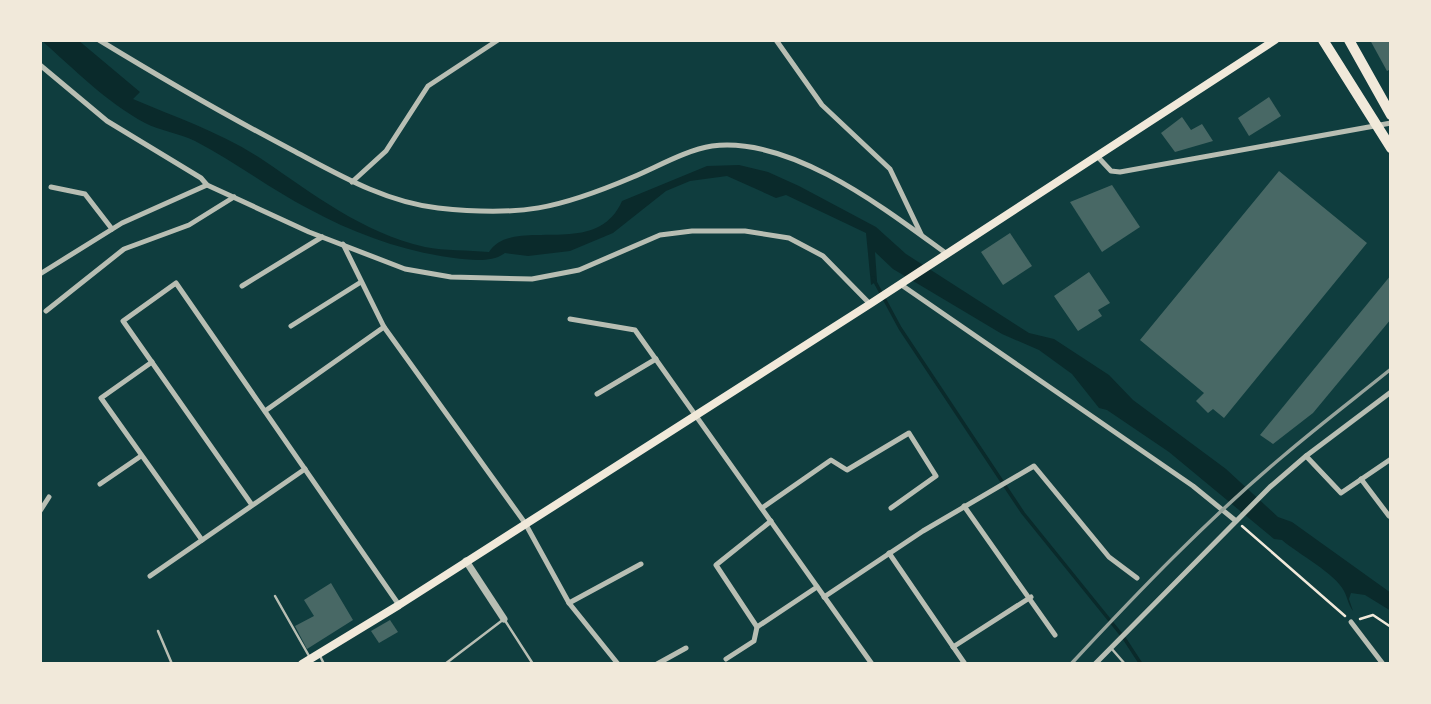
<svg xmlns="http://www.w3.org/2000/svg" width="1431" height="704" font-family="'Fira Sans',sans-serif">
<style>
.water{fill:#0a2a2b}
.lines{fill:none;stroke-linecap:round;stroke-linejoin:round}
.stream{stroke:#0a2a2b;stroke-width:3.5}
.building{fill:#486865}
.path{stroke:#f1e9da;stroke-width:2.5}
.service{stroke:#b8beb3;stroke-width:2.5}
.minor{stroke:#b8beb3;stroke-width:5}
.tertiary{stroke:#b8beb3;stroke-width:7}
.secondary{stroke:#f1e9da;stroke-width:8}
.trunk{stroke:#f1e9da;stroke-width:10}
.rail{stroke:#97a49c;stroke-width:3.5}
</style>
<rect width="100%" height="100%" fill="#0f3d3e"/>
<!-- water -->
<path class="water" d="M 41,40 L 78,40 L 140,92 L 133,99 C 177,118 223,133 263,160 C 315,195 361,232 425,247 C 445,251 468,250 489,252 C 514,214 596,261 622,201 L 707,166 L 739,165 L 768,172 L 799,186 L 876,227 L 906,254 L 1029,333 L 1054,339 L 1109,375 L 1133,400 L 1226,469 L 1278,517 L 1292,522 L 1391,593 L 1391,611 L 1365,595 L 1351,593 L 1349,599 L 1353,611 C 1348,604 1348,599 1344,591 C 1335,573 1298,554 1282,540 L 1274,539 L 1169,452 L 1107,410 L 1099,408 L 1072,374 L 1039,350 L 1002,334 L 893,269 L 875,252 L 877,281 L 871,285 L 866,233 L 786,195 L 776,198 L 727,176 L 690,181 L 666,191 L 613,233 L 570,251 L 528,256 L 505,253 C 492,263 470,260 454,258 C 402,251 355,234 309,209 C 270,189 234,161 195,141 C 179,133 160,131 145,123 C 106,102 74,69 41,40 Z"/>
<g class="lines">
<!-- stream -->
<path class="stream" d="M 873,278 L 900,328 L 1023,513 L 1124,638 L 1141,664"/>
</g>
<!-- building -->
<g class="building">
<path d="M 1370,40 L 1391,40 L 1391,69 L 1387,71 Z"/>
<path d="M 1269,97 L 1281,116 L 1249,136 L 1238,118 Z"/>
<path d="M 1182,117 L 1191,130 L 1202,124 L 1213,141 L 1175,152 L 1161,133 Z"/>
<path d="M 1279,171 L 1367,243 L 1224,418 L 1213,409 L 1208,413 L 1196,401 L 1204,393 L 1140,340 Z"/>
<path d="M 1112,185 L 1140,227 L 1102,252 L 1070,202 Z"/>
<path d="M 1010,233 L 1032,266 L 1003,285 L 981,252 Z"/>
<path d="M 1089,272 L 1110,303 L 1098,310 L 1102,316 L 1078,331 L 1054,296 Z"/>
<path d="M 1391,275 L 1391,319 L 1313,413 L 1273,444 L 1260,435 Z"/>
<path d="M 331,583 L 353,620 L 307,649 L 295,626 L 314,616 L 304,600 Z"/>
<path d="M 390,620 L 398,632 L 379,643 L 371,631 Z"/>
</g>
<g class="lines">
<!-- path -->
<g class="path">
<path d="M 1242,526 L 1345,616"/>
<path d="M 1360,619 L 1373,615 L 1391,627"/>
</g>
<!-- service -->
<g class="service">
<path d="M 275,596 L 309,656"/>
<path d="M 158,631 L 172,664"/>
<path d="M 1111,648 L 1125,664"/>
<path d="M 319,654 L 324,664"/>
<path d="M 445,664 L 504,619 L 533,664"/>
</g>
<!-- minor -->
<g class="minor">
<path d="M 99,40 C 163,79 227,116 292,150 C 339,175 385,202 438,208 C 521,217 558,209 633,177 C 657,167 686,150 712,146 C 792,136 885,209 947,254"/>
<path d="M 776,40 L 822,105 L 890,169 L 921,234"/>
<path d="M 40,65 L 107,121 L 201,178 L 207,185 L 309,232 L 405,269 L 451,277 L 532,279 L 579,270 L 660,235 L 692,231 L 745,231 L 789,238 L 823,256 L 870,304"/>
<path d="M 1097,156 L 1111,171 L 1120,172 L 1391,123"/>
<path d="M 352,182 L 386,151 L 428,86 L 498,40"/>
<path d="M 51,187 L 85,194 L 112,229"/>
<path d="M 343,244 L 384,327 L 525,523 L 569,603 L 618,664"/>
<path d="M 40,274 L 122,223 L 207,185"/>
<path d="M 900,284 L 1193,486 L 1236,521"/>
<path d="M 242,286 L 322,237"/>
<path d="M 46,311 L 124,249 L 189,225 L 234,197"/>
<path d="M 570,319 L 635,330 L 872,664"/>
<path d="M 291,326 L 361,282"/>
<path d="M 152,362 L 101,398 L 202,540"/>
<path d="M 597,394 L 656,359"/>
<path d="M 265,411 L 384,327"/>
<path d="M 1306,456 L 1341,493 L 1391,459"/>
<path d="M 1361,479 L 1389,516"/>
<path d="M 100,484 L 141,456"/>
<path d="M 252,505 L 123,321 L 176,283 L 399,605"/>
<path d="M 964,506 L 1055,635"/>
<path d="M 762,508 L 831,460 L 847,470 L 909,433 L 936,476 L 891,508"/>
<path d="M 40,511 L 49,497"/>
<path d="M 771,521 L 716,565 L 757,627 L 817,587"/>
<path d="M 889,553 L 965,664"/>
<path d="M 150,576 L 305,469"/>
<path d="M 824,597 L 923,531 L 1034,466 L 1109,557 L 1137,578"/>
<path d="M 569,603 L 641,564"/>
<path d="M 1351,622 L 1383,664"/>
<path d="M 953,647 L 1031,597"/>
<path d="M 726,659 L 754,641 L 757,627"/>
<path d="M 657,664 L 686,648"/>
<path d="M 1095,664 L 1270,487 L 1306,456 L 1391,392"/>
</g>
<!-- tertiary -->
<path class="tertiary" d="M 466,561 L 504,619"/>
<!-- secondary -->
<path class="secondary" d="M 302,664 L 399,605 L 870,304 L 1275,40"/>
<!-- trunk -->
<g class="trunk">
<path d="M 1323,40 L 1391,148"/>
<path d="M 1349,40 L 1391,115"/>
</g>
<!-- rail -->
<path class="rail" d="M 1071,664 C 1138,592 1207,520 1282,457 C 1317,427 1355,398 1391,369"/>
</g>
<!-- border -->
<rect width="1431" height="704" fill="none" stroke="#f1e9da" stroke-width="84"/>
</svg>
